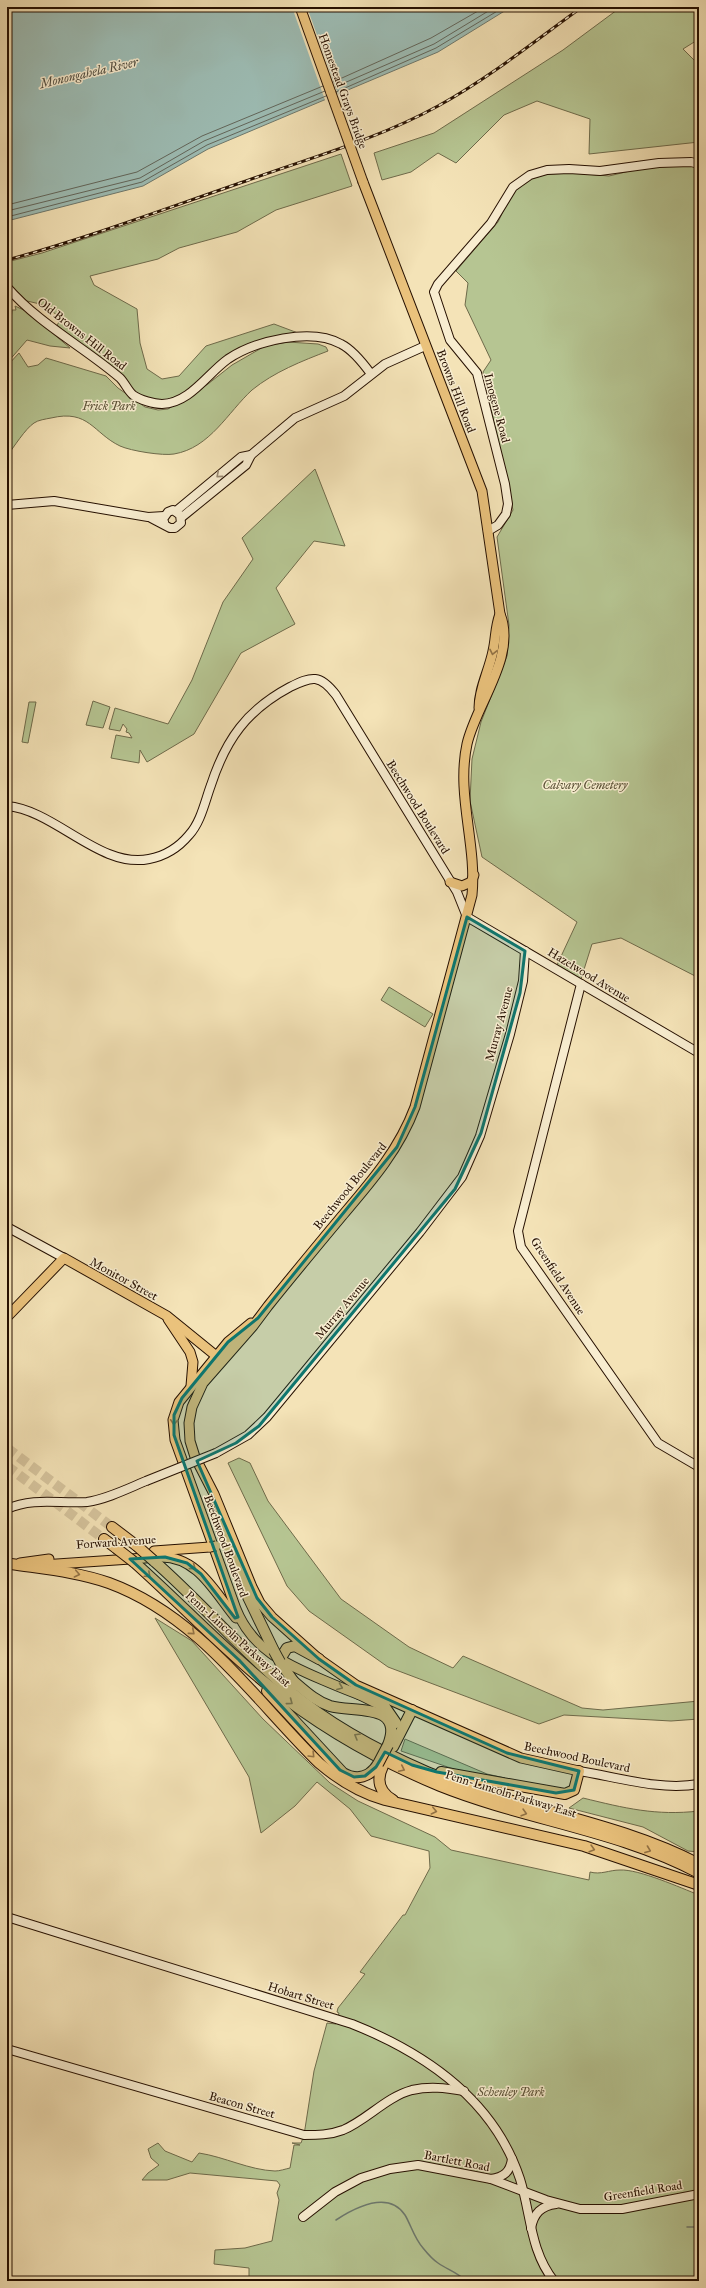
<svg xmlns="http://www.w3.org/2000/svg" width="706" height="2288" font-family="'IM FELL Great Primer',serif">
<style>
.green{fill:#b6c592;stroke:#6e6a4a}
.water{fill:#9dbdb5;stroke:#6d786d}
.pier{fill:#f4e3b7}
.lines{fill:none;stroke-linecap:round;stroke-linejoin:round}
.shore{stroke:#62665b;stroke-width:1}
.stream{stroke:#6d786d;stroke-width:1.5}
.highway-tunnel{stroke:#d5c39c;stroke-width:10;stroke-dasharray:10 5;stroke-linecap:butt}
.secondary-casing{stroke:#261001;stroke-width:10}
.primary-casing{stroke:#261001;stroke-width:11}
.highway-casing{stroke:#261001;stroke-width:12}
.secondary{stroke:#f8edd0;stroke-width:8}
.primary{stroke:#eac27c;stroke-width:9}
.highway{stroke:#eac27c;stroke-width:10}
.rail-casing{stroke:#261001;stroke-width:3}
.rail{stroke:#f8edd0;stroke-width:1.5;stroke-dasharray:4.5;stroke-linecap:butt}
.secondary-bridge-casing{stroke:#261001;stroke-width:10;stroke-linecap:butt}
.primary-bridge-casing{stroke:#261001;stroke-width:11;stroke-linecap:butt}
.highway-bridge-casing{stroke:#261001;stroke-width:12;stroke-linecap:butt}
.secondary-bridge{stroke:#f8edd0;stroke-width:8}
.primary-bridge{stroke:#eac27c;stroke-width:9}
.highway-bridge{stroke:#eac27c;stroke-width:10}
.oneway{stroke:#9a8a73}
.oneway2{stroke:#927245}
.marked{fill:#0f766e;fill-opacity:0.2;stroke:#0f766e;stroke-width:3;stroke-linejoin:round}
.labels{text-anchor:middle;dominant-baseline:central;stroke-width:3;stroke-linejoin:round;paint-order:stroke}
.street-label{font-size:12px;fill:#261001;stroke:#f8edd0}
.park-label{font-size:12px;font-style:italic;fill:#584f34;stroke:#f8edd0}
.water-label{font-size:13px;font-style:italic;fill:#504d40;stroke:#f8edd0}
</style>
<rect width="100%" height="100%" fill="#f4e3b7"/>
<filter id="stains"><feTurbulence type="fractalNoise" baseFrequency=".005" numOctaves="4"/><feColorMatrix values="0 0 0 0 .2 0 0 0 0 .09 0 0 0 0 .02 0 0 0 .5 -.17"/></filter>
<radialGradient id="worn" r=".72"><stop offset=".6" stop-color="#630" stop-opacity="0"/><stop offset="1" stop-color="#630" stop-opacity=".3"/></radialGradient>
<!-- green -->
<g class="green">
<path d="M 621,7 L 699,7 L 699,39 L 683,49 L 699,65 L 699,142 L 589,154 L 590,119 L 537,101 L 504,115 L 456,163 L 438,153 L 411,172 L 382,180 L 374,153 L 434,133 L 563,50 Z"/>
<path d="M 341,154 L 352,186 L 276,210 L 237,232 L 179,248 L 158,259 L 90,276 L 94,285 L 137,309 L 140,343 L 147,369 L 162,379 L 179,376 L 206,346 L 274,324 L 298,333 C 276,336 256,339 236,351 C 204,371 178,419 135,392 L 57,325 L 62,318 L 40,304 L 27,301 L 7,282 L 7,262 L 42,253 Z"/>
<path d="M 686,165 L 699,167 L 699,978 L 621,938 L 592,944 L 581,979 L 557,965 L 577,922 L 482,857 L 470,801 L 472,759 L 481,722 L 507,656 L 509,625 L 497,537 L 513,510 L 483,372 L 491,360 L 465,305 L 468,283 L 456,271 L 498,222 L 509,199 L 518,187 L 531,179 L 547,174 L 575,173 L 609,176 L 638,169 Z"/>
<path d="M 15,306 L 28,312 L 70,348 L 50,346 L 27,340 L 7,363 L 7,328 L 11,321 L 12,310 L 16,310 Z"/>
<path d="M 288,342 L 318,344 L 326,347 L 328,351 C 302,361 274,372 252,390 C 228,412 210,448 174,454 C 163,456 131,451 120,446 C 93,433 89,409 51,418 C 46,419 38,420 34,423 C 25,429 14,447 7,456 L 7,366 L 19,353 L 28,367 L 38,365 L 46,358 L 106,376 L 118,388 L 145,407 L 158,410 L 168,409 L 208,384 L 232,365 L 265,346 Z"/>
<path d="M 315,469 L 345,546 L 314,541 L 276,588 L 295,624 L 241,653 L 194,734 L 147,762 L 140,750 L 139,763 L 111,758 L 116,735 L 132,738 L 129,733 L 126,732 L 127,729 L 123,724 L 120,731 L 109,729 L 115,708 L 168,724 L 192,680 L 223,602 L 253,559 L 242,538 Z"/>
<path d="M 93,701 L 110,707 L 103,728 L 86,725 Z"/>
<path d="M 29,702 L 36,702 L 28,743 L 22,742 Z"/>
<path d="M 389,987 L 433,1014 L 425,1027 L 381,1000 Z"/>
<path d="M 239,1458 L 250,1463 L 268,1501 L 341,1599 L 409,1647 L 453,1668 L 463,1656 L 582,1708 L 603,1710 L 699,1701 L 699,1719 L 671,1721 L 564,1715 L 539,1724 L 388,1667 L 309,1611 L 287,1586 L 228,1463 Z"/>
<path d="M 155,1618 L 192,1641 L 263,1719 L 330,1783 L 358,1801 L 435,1837 L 451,1850 L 589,1880 L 590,1872 C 601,1875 609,1870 620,1870 C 639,1869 681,1888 699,1895 L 699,2281 L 249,2281 L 249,2268 L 214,2264 L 215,2250 L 245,2248 L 272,2241 L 279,2200 L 277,2193 L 280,2185 L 277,2181 L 190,2173 L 167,2180 L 142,2180 L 148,2173 L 159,2165 L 151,2158 L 148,2149 L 158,2143 L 165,2151 L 192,2162 L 199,2153 C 225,2157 249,2170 275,2171 C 280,2171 285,2169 290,2168 L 294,2145 L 300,2145 L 292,2143 L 301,2143 L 304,2135 L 314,2071 L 327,2023 L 336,2024 L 339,2013 L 337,2012 L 338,2008 L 365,1974 L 360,1972 L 403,1915 L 405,1915 L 430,1868 L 429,1851 L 371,1836 L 350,1809 L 317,1782 L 295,1806 L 261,1833 L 249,1777 Z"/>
<path d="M 405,1739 L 487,1774 L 505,1778 L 474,1776 L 401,1751 Z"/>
<path d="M 583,1798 C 624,1808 656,1816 699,1811 L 699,1852 L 688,1851 L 643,1827 L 569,1808 Z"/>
</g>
<!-- water -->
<path class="water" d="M 7,7 L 511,7 L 438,52 L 208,149 L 143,186 L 7,221 Z"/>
<!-- pier -->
<path class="pier" d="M 292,7 L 307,7 L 339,97 L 326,103 Z"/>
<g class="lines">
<!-- shore -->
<g class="shore">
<path d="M 333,82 L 431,38 L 485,7"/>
<path d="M 335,87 L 434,44 L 495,7"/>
<path d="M 336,92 L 436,48 L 504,7"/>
<path d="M 7,205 L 137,172 L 202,136 L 323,86"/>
<path d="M 7,211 L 140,178 L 204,141 L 325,91"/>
<path d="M 7,217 L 142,182 L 207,145 L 326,96"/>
</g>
<!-- stream -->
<g class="stream">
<path d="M 336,2220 C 356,2207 388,2190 405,2215 C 411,2225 414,2238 423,2248 C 427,2253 432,2259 438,2263 C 448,2270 457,2272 466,2281"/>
<path d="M 687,2227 L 699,2227"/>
</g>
<!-- highway-tunnel -->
<g class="highway-tunnel">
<path d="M 7,1448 L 112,1527"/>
<path d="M 7,1466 L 104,1539"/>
</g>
<!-- secondary casing -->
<g class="secondary-casing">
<g id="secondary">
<path d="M 7,287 C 39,324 84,347 120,378 C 125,383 128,391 133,395 C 140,400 154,404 162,404 C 190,403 207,374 228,359 C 255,341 311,327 341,344 C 353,350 363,363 371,374"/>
<path d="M 7,505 L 54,501 L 148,517 L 164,516"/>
<path d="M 176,511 L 241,457 L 251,455"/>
<path d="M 182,517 L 246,465 L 251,455 L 295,418 L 344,396 L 385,364 L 425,346"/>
<path d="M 151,518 L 170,528 L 175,528 L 181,523 L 180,515 L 173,510 L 168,512 L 163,519 L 165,525"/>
<path d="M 488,531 L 498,525 L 506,514 L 508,504 L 505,484 L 477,373 L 450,340 L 434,292 L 438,284 L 491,223 L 513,187 L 530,175 L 547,170 L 569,169 L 600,171 L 659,163 L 691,162 L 699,164"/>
<path d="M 7,806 C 55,810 100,869 149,859 C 165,856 179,847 189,835 C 201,822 205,801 211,785 C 226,739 247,710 290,687 C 312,676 320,674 336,695 L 457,892 L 467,917 L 699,1053"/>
<path d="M 581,984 L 518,1231 L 521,1247 L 658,1443 L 699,1467"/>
<path d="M 7,1227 L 64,1258"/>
<path d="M 216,1453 L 248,1435 L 267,1417 L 420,1232 L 462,1177 L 480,1136 L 510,1034 L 523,981 L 525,951"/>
<path d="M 7,1509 C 34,1497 59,1504 87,1502 C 107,1499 127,1489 146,1481"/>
<path d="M 579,1771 C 617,1777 660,1791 699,1784"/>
<path d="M 7,1917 L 352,2024 C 425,2053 494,2100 520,2179 C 531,2214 530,2251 554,2281"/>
<path d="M 7,2049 L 304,2135 C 317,2135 330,2135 343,2130 C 367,2120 386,2097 412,2090 C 430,2086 445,2088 464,2091"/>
<path d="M 491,2179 C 504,2177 510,2172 512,2159"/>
<path d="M 303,2217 L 335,2192 L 361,2178 L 390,2169 L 418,2165 L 491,2179 L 546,2200 L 580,2209 L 622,2209 L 699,2194"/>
<path d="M 531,2228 C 534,2213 541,2206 556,2204"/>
</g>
</g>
<!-- primary casing -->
<g class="primary-casing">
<g id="primary">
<path d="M 300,7 L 331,93"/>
<path d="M 363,182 L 482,491 L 500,614 C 517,656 476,704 467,744 C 456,795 477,844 472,895 L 415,1107 C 399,1150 371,1182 342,1216 C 317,1246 292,1276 268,1306 L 253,1326 L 203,1383 L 192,1407 L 189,1423 L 190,1441 L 195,1457 L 214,1494 L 252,1587 L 260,1603 L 272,1617 L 319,1659 L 356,1685 L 521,1758 L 579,1771"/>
<path d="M 479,708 C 479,688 489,671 493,651 C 496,638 495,627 500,614"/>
<path d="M 450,882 L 462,886 L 471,882 L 474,875"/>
<path d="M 7,1317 L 64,1258 L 167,1316 L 220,1359"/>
<path d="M 168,1319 L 190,1352 L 193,1362 L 191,1386"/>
<path d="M 251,1323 L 228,1342 L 179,1402 L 173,1420 L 175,1440 L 236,1609 C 252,1649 285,1664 323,1680 C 337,1686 351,1692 366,1697"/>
<path d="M 216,1516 L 239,1576 L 252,1602"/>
<path d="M 154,1551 L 210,1547"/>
<path d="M 20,1563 L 49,1559"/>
<path d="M 42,1565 L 160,1557 C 198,1556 215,1593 236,1618"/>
</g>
</g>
<!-- highway casing -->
<g class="highway-casing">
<g id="highway">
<path d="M 112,1527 L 137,1546"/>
<path d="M 104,1539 L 116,1548"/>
<path d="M 154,1561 C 201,1602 242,1651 290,1691 C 330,1725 379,1751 427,1772 C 515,1809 614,1820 699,1864"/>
<path d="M 134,1562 C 179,1602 221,1647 268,1685 C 320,1727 378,1760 440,1786 C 525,1820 618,1830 699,1873"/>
<path d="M 11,1564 C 44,1569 78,1572 109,1583 C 199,1616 254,1699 319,1763 C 339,1780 360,1793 385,1800 L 584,1846 L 699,1885"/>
<path d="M 248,1597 L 274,1651"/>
<path d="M 282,1656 L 287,1648 L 295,1646 L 319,1659"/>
<path d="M 280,1662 L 296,1685"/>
<path d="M 292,1680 C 304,1690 315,1701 330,1706 C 353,1713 405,1702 388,1745"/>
<path d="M 267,1691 L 343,1773 C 357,1781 370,1777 378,1764"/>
<path d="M 359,1694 L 385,1707 L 396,1723"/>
<path d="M 393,1747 L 412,1710"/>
<path d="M 383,1766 C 376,1780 379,1792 393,1800"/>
<path d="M 441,1772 L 565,1794 L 574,1790 L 579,1771"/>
</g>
</g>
<!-- secondary -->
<use href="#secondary" class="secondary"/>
<!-- primary -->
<use href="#primary" class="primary"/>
<!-- highway -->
<use href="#highway" class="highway"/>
<!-- rail casing -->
<g class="rail-casing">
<path id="rail" d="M 7,260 C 88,238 167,208 246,181 C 310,158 378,139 438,106 C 489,78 535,41 582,7"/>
</g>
<!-- rail -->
<use href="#rail" class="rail"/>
<!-- secondary-bridge casing -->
<g class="secondary-bridge-casing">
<path id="secondary-bridge" d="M 146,1481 L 216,1453"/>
</g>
<!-- primary-bridge casing -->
<g class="primary-bridge-casing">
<g id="primary-bridge">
<path d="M 331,93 L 363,182"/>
<path d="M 210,1547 L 216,1546"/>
</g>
</g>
<!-- highway-bridge casing -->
<g class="highway-bridge-casing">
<g id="highway-bridge">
<path d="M 137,1546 L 154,1561"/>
<path d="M 116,1548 L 134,1562"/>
<path d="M 274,1651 L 280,1662"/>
<path d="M 378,1764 L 388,1745"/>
</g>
</g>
<!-- secondary-bridge -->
<use href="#secondary-bridge" class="secondary-bridge"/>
<!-- primary-bridge -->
<use href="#primary-bridge" class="primary-bridge"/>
<!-- highway-bridge -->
<use href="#highway-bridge" class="highway-bridge"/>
</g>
<!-- one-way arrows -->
<defs><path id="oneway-chevron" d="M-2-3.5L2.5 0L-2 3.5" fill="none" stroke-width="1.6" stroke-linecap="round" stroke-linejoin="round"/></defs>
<use class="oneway" href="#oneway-chevron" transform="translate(219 475) rotate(140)"/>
<g class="oneway2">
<use href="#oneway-chevron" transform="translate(493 652) rotate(102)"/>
<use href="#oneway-chevron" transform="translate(174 1422) rotate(94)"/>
<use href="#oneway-chevron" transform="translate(193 1567) rotate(37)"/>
<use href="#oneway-chevron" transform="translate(77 1574) rotate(12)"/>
<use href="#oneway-chevron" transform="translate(148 1575) rotate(42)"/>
<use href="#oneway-chevron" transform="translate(192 1632) rotate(40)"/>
<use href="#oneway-chevron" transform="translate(340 1687) rotate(22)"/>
<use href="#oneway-chevron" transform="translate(290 1702) rotate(37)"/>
<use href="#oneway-chevron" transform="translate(357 1736) rotate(-150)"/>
<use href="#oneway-chevron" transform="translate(312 1755) rotate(46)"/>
<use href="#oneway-chevron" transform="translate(402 1769) rotate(25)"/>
<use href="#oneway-chevron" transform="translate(434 1811) rotate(13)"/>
<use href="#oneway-chevron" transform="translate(524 1813) rotate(16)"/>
<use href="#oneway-chevron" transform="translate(592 1849) rotate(16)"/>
<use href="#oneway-chevron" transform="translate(648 1850) rotate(21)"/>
</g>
<!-- marked area -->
<path class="marked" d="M 467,917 L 525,951 L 520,993 L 481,1133 L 455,1189 L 259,1426 L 236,1443 L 197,1461 L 257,1598 L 272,1617 L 319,1659 L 356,1685 L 507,1753 L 579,1771 L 574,1790 L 556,1793 L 437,1772 L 412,1765 L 385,1752 L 376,1767 L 365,1776 L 354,1777 L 340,1770 L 239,1660 L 130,1559 L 165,1557 L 187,1563 L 201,1574 L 235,1618 L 238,1617 L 174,1435 L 174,1415 L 182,1398 L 228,1342 L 258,1318 L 397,1147 L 415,1107 Z"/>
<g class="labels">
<!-- street labels -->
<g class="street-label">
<text transform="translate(343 91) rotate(70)">Homestead Grays Bridge</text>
<text transform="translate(82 334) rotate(38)">Old Browns Hill Road</text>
<text transform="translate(456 391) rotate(69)">Browns Hill Road</text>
<text transform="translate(497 408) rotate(75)">Imogene Road</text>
<text transform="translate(418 807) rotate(58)">Beechwood Boulevard</text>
<text transform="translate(589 975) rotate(31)">Hazelwood Avenue</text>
<text transform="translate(499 1024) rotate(-75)">Murray Avenue</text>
<text transform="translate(350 1186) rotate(-51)">Beechwood Boulevard</text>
<text transform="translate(558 1276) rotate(57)">Greenfield Avenue</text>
<text transform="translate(124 1279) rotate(29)">Monitor Street</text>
<text transform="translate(342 1308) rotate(-50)">Murray Avenue</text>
<text transform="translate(116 1542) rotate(-4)">Forward Avenue</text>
<text transform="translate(226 1546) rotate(70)">Beechwood Boulevard</text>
<text transform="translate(238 1639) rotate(42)">Penn-Lincoln Parkway East</text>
<text transform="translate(577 1757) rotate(12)">Beechwood Boulevard</text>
<text transform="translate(511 1794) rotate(17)">Penn-Lincoln Parkway East</text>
<text transform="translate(301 1996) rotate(17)">Hobart Street</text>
<text transform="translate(242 2105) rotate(16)">Beacon Street</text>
<text transform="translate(457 2161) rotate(11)">Bartlett Road</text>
<text transform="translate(643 2191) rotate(-9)">Greenfield Road</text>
</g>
<!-- park labels -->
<g class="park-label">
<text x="109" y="406">Frick Park</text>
<text x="585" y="785">Calvary Cemetery</text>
<text x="511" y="2092">Schenley Park</text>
</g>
<!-- water labels -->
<g class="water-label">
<text transform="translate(89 73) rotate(-13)">Monongahela River</text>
</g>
</g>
<!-- margin -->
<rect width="706" height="2288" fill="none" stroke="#f4e3b7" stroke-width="24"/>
<rect x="8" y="8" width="690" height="2272" fill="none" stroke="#261001" stroke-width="2"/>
<rect x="12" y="12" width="682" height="2264" fill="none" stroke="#261001"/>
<rect width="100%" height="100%" filter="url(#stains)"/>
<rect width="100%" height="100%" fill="url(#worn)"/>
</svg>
